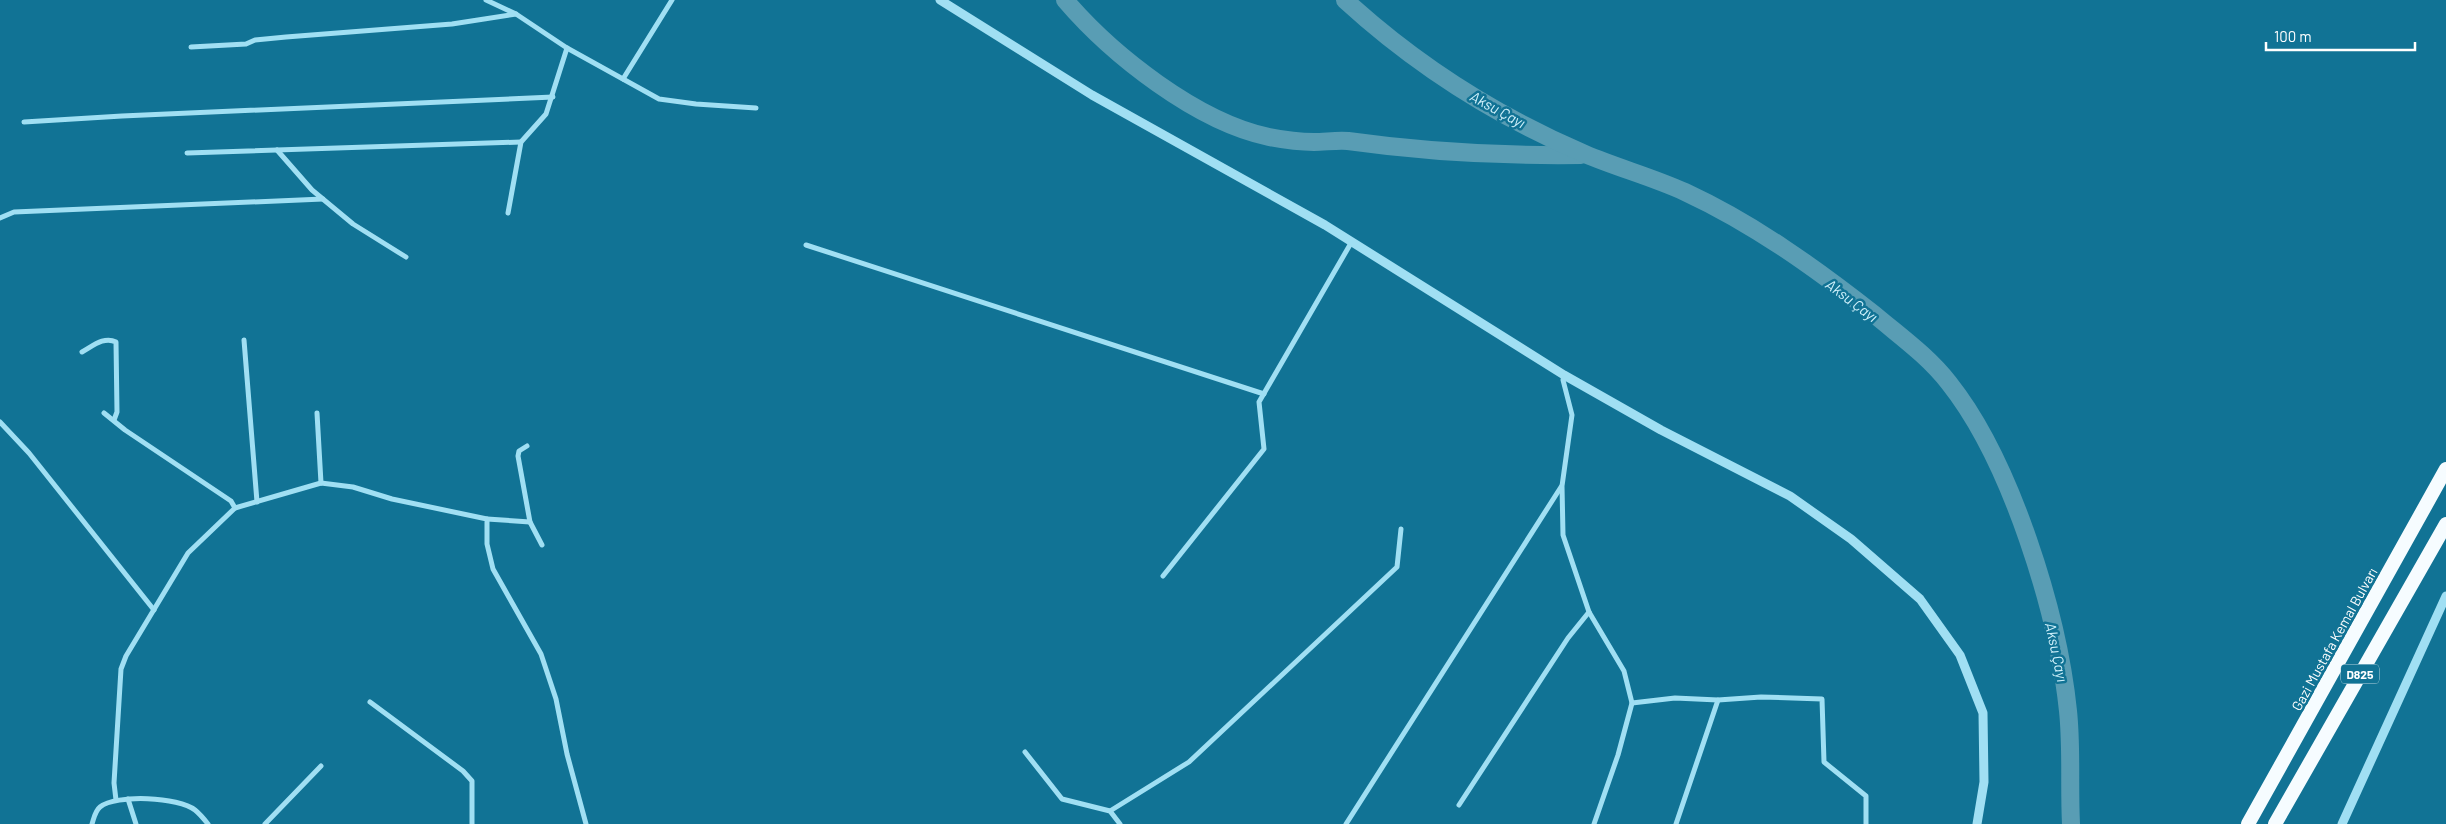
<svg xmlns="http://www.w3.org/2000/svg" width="2446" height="824" font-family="Barlow,sans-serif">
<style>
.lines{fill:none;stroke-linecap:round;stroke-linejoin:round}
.river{stroke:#599db4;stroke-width:18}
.minor{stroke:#a0dff3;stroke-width:5}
.tertiary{stroke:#a0dff3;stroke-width:9}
.trunk{stroke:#f6fcff;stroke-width:14}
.labels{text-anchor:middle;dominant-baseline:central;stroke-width:5;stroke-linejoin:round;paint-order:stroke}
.shield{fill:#117395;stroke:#b8d5df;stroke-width:1}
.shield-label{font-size:12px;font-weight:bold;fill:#fff}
.street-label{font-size:14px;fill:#fff;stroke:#117395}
.water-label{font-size:15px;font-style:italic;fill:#d1f2fc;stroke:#117395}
</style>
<rect width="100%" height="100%" fill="#117395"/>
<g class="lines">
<!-- river -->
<g class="river">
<path d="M 1065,0 C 1112,55 1197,122 1269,137 C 1284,140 1299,142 1314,142 C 1325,142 1337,140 1348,141 C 1426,152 1503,156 1581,155"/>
<path d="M 1345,0 C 1416,65 1496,116 1585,154 C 1618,168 1652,177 1685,192 C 1754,224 1815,268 1875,315 C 1901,337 1928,356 1949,383 C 2011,461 2058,613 2068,711 C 2072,749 2069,786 2071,824"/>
</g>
<!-- minor -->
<g class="minor">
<path d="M 486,0 L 516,14 L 567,48 L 659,99 L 696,104 L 756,108"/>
<path d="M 191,47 L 246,44 L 255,40 L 286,37 L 452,24 L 516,14"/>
<path d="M 623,79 L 672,0"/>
<path d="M 24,122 L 122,116 L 553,97"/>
<path d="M 277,150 L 312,190 L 353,224 L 406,257"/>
<path d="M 187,153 L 521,142"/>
<path d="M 508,213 L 521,142 L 546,114 L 567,48"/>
<path d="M 0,218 L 14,212 L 323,199"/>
<path d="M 806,245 L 1264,394"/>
<path d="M 244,340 L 257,502"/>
<path d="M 82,352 C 93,346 104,336 116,342 L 117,412 L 114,420"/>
<path d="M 1564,375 L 1563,380 L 1572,415 L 1562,486 L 1563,535 L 1589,612 L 1624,671 L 1632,703 L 1618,755 L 1594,824"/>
<path d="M 104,413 L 125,430 L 231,501 L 235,508"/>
<path d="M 317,413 L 321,483"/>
<path d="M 0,422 L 29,453 L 154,610"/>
<path d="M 527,446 L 519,451 L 518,456 L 530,522 L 542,545"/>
<path d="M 487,519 L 530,522"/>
<path d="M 1163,576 L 1264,449 L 1259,402 L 1351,243"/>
<path d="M 370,702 L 463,771 L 472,781 L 472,824"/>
<path d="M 1632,703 L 1675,698 L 1718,700 L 1761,697 L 1822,699 L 1824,762 L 1866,796 L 1866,824"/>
<path d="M 1025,752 L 1062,799 L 1110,811 L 1120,824"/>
<path d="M 128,799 L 136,824"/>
<path d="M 116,800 L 114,783 L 121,669 L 126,656 L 188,553 L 235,508 L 321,483 L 353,487 L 392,499 L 487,519 L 487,544 L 493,569 L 541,654 L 556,699 L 567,754 L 586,824"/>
<path d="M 1459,805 L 1568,638 L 1589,612"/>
<path d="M 1110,811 L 1189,762 L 1397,567 L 1401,529"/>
<path d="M 92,824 C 94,818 95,811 100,807 C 116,794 179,797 195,810 C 200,814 204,819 208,824"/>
<path d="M 265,824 L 321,766"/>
<path d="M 1346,824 L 1561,487"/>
<path d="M 1676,824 L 1718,700"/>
</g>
<!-- tertiary -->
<g class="tertiary">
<path d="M 940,0 L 1092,95 L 1325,225 L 1564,375 L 1661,430 L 1790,496 L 1851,539 L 1920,599 L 1960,655 L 1983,713 L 1984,782 L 1977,824"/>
<path d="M 2342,824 L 2446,596"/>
</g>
<!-- trunk -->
<g class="trunk">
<path d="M 2248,824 L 2446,469"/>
<path d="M 2275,824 L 2446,524"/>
</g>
</g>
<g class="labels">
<!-- shield labels -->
<rect class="shield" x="2341" y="664.5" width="38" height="19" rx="4"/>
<g class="shield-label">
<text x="2360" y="674">D825</text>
</g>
<!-- street labels -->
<g class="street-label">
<text transform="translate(2334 639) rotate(-61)">Gazi Mustafa Kemal Bulvarı</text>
</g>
<!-- water labels -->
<g class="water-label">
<text transform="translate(1498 109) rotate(29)">Aksu Çayı</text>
<text transform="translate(1852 300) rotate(37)">Aksu Çayı</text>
<text transform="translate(2057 652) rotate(78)">Aksu Çayı</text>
</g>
</g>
<!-- scale -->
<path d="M2266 42v8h149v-8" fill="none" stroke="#ffffff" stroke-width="2.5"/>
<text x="2274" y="42" font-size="15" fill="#ffffff" stroke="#117395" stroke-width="4" paint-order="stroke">100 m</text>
</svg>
